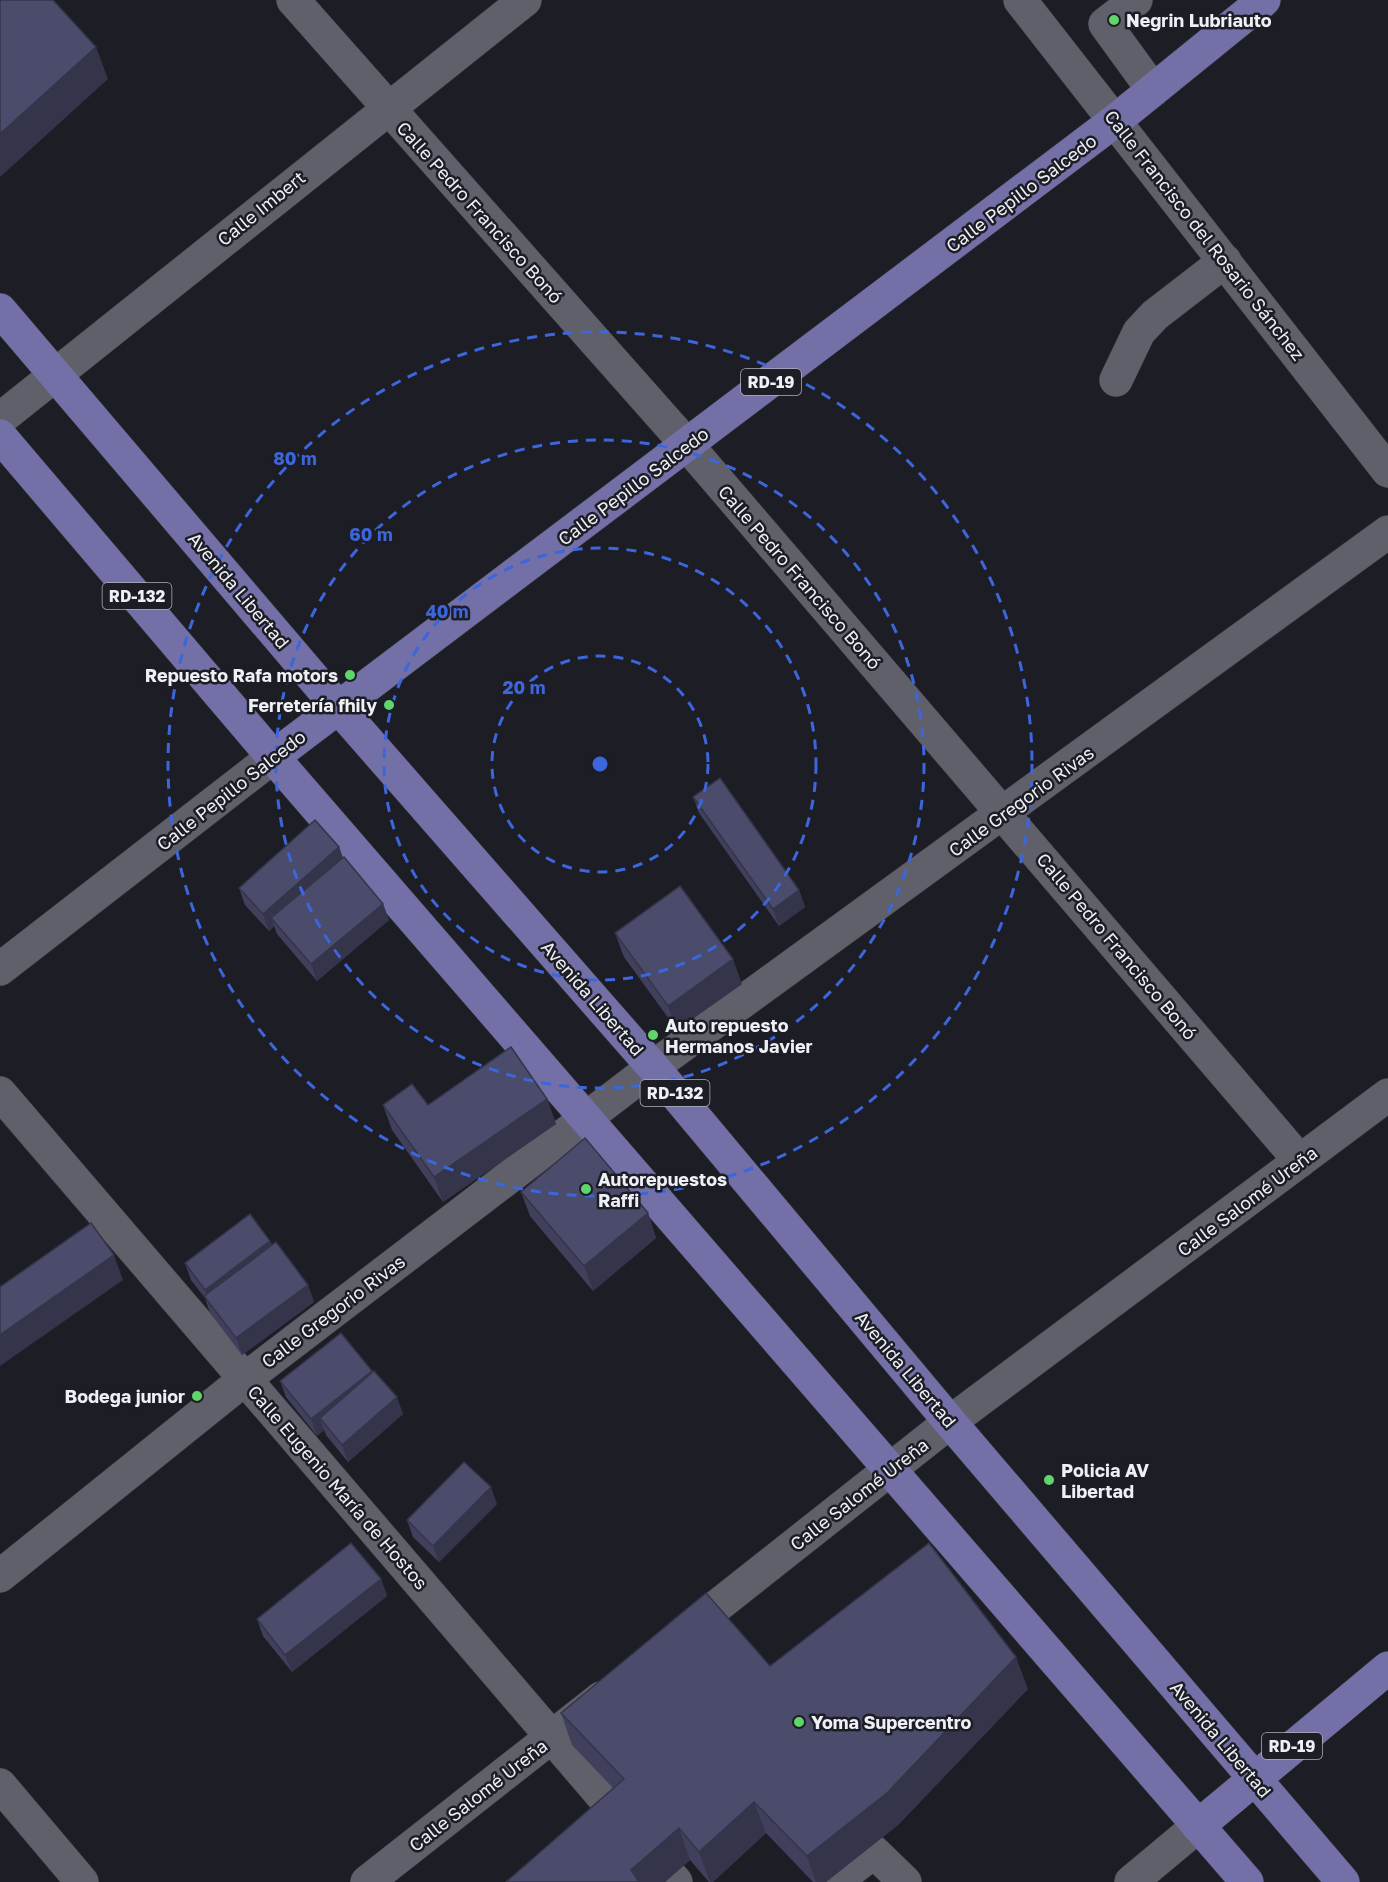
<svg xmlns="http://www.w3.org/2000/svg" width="1388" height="1882" font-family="'Golos Text',sans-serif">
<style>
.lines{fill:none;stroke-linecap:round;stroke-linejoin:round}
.minor-casing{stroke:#3a3a42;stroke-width:34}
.major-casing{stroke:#3a3a42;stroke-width:34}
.minor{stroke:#60606b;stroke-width:33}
.major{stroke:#7270a6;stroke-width:33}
.wall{fill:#40405c}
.shaded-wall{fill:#34344b}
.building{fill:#4b4b6b;stroke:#34344b;stroke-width:1.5}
.ring{fill:none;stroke:#3c66dc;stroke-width:3;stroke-dasharray:10 8}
.poi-dot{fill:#5fd56b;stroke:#1d1d26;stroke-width:2}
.labels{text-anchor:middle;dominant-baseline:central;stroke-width:5;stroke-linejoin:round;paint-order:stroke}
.shield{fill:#1d1d26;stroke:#b0b1b8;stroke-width:1.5}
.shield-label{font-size:16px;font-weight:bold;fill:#eff0f6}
.poi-label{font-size:18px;font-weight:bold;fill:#eff0f6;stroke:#1d1d26;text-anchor:start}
.street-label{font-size:18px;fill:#eff0f6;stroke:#1d1d26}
.centre{fill:#3c66dc;stroke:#1d1d26;stroke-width:3}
.ring-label{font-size:18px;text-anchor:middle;font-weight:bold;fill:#3c66dc;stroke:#1d1d26;stroke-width:5;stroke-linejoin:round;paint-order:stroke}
</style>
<rect width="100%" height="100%" fill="#1d1d26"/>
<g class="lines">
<!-- minor casing -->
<g class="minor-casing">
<g id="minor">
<path d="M 293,0 L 688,446 L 1300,1161"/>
<path d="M 1020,0 L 1388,471"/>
<path d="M 1136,0 L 1105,24 L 1153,90"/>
<path d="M 1116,380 L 1139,332 L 1155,315 L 1225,261"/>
<path d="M 0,419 L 525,0"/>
<path d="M 0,969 L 273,757"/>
<path d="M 0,1093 L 676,1882"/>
<path d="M 0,1576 L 245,1379 L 653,1067 L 1388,532"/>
<path d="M 683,1633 L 950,1422 L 1388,1095"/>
<path d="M 0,1785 L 82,1882"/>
<path d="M 367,1882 L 601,1698"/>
<path d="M 835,1882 L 874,1852 L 905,1882"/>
<path d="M 1131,1882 L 1198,1826"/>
</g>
</g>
<!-- major casing -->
<g class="major-casing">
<g id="major">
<path d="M 0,310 L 338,707 L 653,1067 L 950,1422 L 1343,1882"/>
<path d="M 0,436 L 273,757 L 1247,1882"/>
<path d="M 273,757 L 1116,120 L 1264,0"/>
<path d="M 1198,1826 L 1388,1668"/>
</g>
</g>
<!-- minor -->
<use href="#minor" class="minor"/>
<!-- major -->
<use href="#major" class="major"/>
</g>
<!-- wall -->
<g class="wall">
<path d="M 693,797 L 799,890 L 805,907 L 779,926 L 699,813 Z"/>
<path d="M 339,847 L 343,858 L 383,904 L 389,920 L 317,981 L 277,934 L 274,926 L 269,931 L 245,905 L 239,888 Z"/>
<path d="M 615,933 L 742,984 L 677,1030 L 624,957 Z"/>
<path d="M 547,1099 L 556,1124 L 443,1202 L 392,1130 L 383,1105 L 428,1105 Z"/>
<path d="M 521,1192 L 648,1213 L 656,1238 L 593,1291 L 530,1216 Z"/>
<path d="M 270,1241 L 272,1245 L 308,1285 L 314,1302 L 242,1355 L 210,1313 L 205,1298 L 191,1280 L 185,1263 Z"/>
<path d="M 372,1371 L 403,1414 L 348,1462 L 326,1435 L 324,1430 L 317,1436 L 286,1397 L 280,1381 Z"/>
<path d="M 497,1504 L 439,1562 L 413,1537 L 407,1520 Z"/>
<path d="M 381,1579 L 387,1596 L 292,1672 L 263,1636 L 257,1619 Z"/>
<path d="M 770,1666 L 1028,1689 L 898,1825 L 826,1882 L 813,1882 L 766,1833 L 713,1882 L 709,1882 L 690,1860 L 665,1882 L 506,1882 L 613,1788 L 572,1745 L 561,1713 Z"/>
</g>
<!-- shaded-wall -->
<g class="shaded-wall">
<path d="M 96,47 L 108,79 L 0,177 L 0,134 Z"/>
<path d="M 339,847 L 345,864 L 271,918 L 274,926 L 269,931 L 263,914 Z"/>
<path d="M 799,890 L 805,907 L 779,926 L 773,909 Z"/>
<path d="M 383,904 L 389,920 L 317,981 L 311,964 Z"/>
<path d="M 733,959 L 742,984 L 677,1030 L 668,1006 Z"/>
<path d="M 547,1099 L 556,1124 L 443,1202 L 434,1177 Z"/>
<path d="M 648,1213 L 656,1238 L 593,1291 L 584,1266 Z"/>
<path d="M 270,1241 L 277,1258 L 211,1307 L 205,1290 Z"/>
<path d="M 114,1255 L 123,1280 L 0,1366 L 0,1335 Z"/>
<path d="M 308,1285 L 314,1302 L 242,1355 L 236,1338 Z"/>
<path d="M 372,1371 L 378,1388 L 320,1418 L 324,1430 L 317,1436 L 311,1419 Z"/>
<path d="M 397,1397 L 403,1414 L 348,1462 L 342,1445 Z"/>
<path d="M 491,1487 L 497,1504 L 439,1562 L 433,1546 Z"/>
<path d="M 381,1579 L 387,1596 L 292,1672 L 285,1655 Z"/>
<path d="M 1016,1657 L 1028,1689 L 898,1825 L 826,1882 L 816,1882 L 807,1856 Z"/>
<path d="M 754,1802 L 766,1833 L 713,1882 L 710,1882 L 699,1852 Z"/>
<path d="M 679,1828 L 690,1860 L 665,1882 L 636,1882 L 631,1870 Z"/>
</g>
<!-- building -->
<g class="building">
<path d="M 0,0 L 53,0 L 96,47 L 0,134 Z"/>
<path d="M 720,778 L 799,890 L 773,909 L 693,797 Z"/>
<path d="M 315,820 L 339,847 L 263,914 L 239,888 Z"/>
<path d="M 344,857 L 383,904 L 311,964 L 271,918 Z"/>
<path d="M 680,886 L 733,959 L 668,1006 L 615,933 Z"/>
<path d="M 511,1047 L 547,1099 L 434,1177 L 383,1105 L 412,1084 L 428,1105 Z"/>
<path d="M 585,1138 L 648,1213 L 584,1266 L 521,1192 Z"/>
<path d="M 250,1214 L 270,1241 L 205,1290 L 185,1263 Z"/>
<path d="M 91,1223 L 114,1255 L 0,1335 L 0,1287 Z"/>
<path d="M 276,1242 L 308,1285 L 236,1338 L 204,1296 Z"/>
<path d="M 341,1333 L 372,1371 L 311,1419 L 280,1381 Z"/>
<path d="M 374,1371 L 397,1397 L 342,1445 L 320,1418 Z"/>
<path d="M 464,1462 L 491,1487 L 433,1546 L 407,1520 Z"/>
<path d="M 351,1543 L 381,1579 L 285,1655 L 257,1619 Z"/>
<path d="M 929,1543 L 1016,1657 L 887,1793 L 807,1856 L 754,1802 L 699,1852 L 679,1828 L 631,1870 L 639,1882 L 506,1882 L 624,1779 L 561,1713 L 706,1593 L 770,1666 Z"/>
</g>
<!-- distance rings -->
<g class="ring">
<circle cx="600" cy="764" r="108"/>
<circle cx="600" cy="764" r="216"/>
<circle cx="600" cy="764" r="324"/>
<circle cx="600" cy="764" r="432"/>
</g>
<!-- markers -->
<g class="poi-dot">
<circle cx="1114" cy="20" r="6"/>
<circle cx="350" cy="675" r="6"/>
<circle cx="389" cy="705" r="6"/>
<circle cx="653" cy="1035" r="6"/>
<circle cx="586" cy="1189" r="6"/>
<circle cx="197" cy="1396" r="6"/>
<circle cx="1049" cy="1480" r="6"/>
<circle cx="799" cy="1722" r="6"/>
</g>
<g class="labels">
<!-- shield labels -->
<g class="shield">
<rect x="741" y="369" width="60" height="26" rx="4.5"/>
<rect x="102.5" y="583" width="69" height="26" rx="4.5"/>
<rect x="640.5" y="1080" width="69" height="26" rx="4.5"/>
<rect x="1262" y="1733" width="60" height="26" rx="4.5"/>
</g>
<g class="shield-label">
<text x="771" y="382">RD-19</text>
<text x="137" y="596">RD-132</text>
<text x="675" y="1093">RD-132</text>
<text x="1292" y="1746">RD-19</text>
</g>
<!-- poi labels -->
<g class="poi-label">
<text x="1126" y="20">Negrin Lubriauto</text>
<text x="338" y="675" text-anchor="end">Repuesto Rafa motors</text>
<text x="377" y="705" text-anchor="end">Ferretería fhily</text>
<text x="665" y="1025">Auto repuesto<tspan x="665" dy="21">Hermanos Javier</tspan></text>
<text x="598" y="1179">Autorepuestos<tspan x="598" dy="21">Raffi</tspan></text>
<text x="185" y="1396" text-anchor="end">Bodega junior</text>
<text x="1061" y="1470">Policia AV<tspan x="1061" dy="21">Libertad</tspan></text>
<text x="811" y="1722">Yoma Supercentro</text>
</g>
<!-- street labels -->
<g class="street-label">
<text transform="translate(1021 193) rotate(-37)">Calle Pepillo Salcedo</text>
<text transform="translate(261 208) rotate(-39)">Calle Imbert</text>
<text transform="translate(480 212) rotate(48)">Calle Pedro Francisco Bonó</text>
<text transform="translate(1205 235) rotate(52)">Calle Francisco del Rosario Sánchez</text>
<text transform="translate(633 486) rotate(-37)">Calle Pepillo Salcedo</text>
<text transform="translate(800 577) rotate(49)">Calle Pedro Francisco Bonó</text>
<text transform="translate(239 590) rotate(50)">Avenida Libertad</text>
<text transform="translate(231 790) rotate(-38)">Calle Pepillo Salcedo</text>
<text transform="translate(1021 801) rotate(-36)">Calle Gregorio Rivas</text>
<text transform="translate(1117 946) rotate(50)">Calle Pedro Francisco Bonó</text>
<text transform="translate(593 998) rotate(49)">Avenida Libertad</text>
<text transform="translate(1247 1201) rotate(-37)">Calle Salomé Ureña</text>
<text transform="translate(333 1311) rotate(-37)">Calle Gregorio Rivas</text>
<text transform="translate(906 1369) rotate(50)">Avenida Libertad</text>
<text transform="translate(338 1487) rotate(49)">Calle Eugenio María de Hostos</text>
<text transform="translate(859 1494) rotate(-38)">Calle Salomé Ureña</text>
<text transform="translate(1221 1739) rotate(50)">Avenida Libertad</text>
<text transform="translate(478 1795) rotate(-38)">Calle Salomé Ureña</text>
</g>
</g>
<circle cx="600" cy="764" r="9" class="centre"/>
<g class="ring-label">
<text x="295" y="465">80 m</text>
<text x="371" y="541">60 m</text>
<text x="447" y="618">40 m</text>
<text x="524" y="694">20 m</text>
</g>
</svg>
